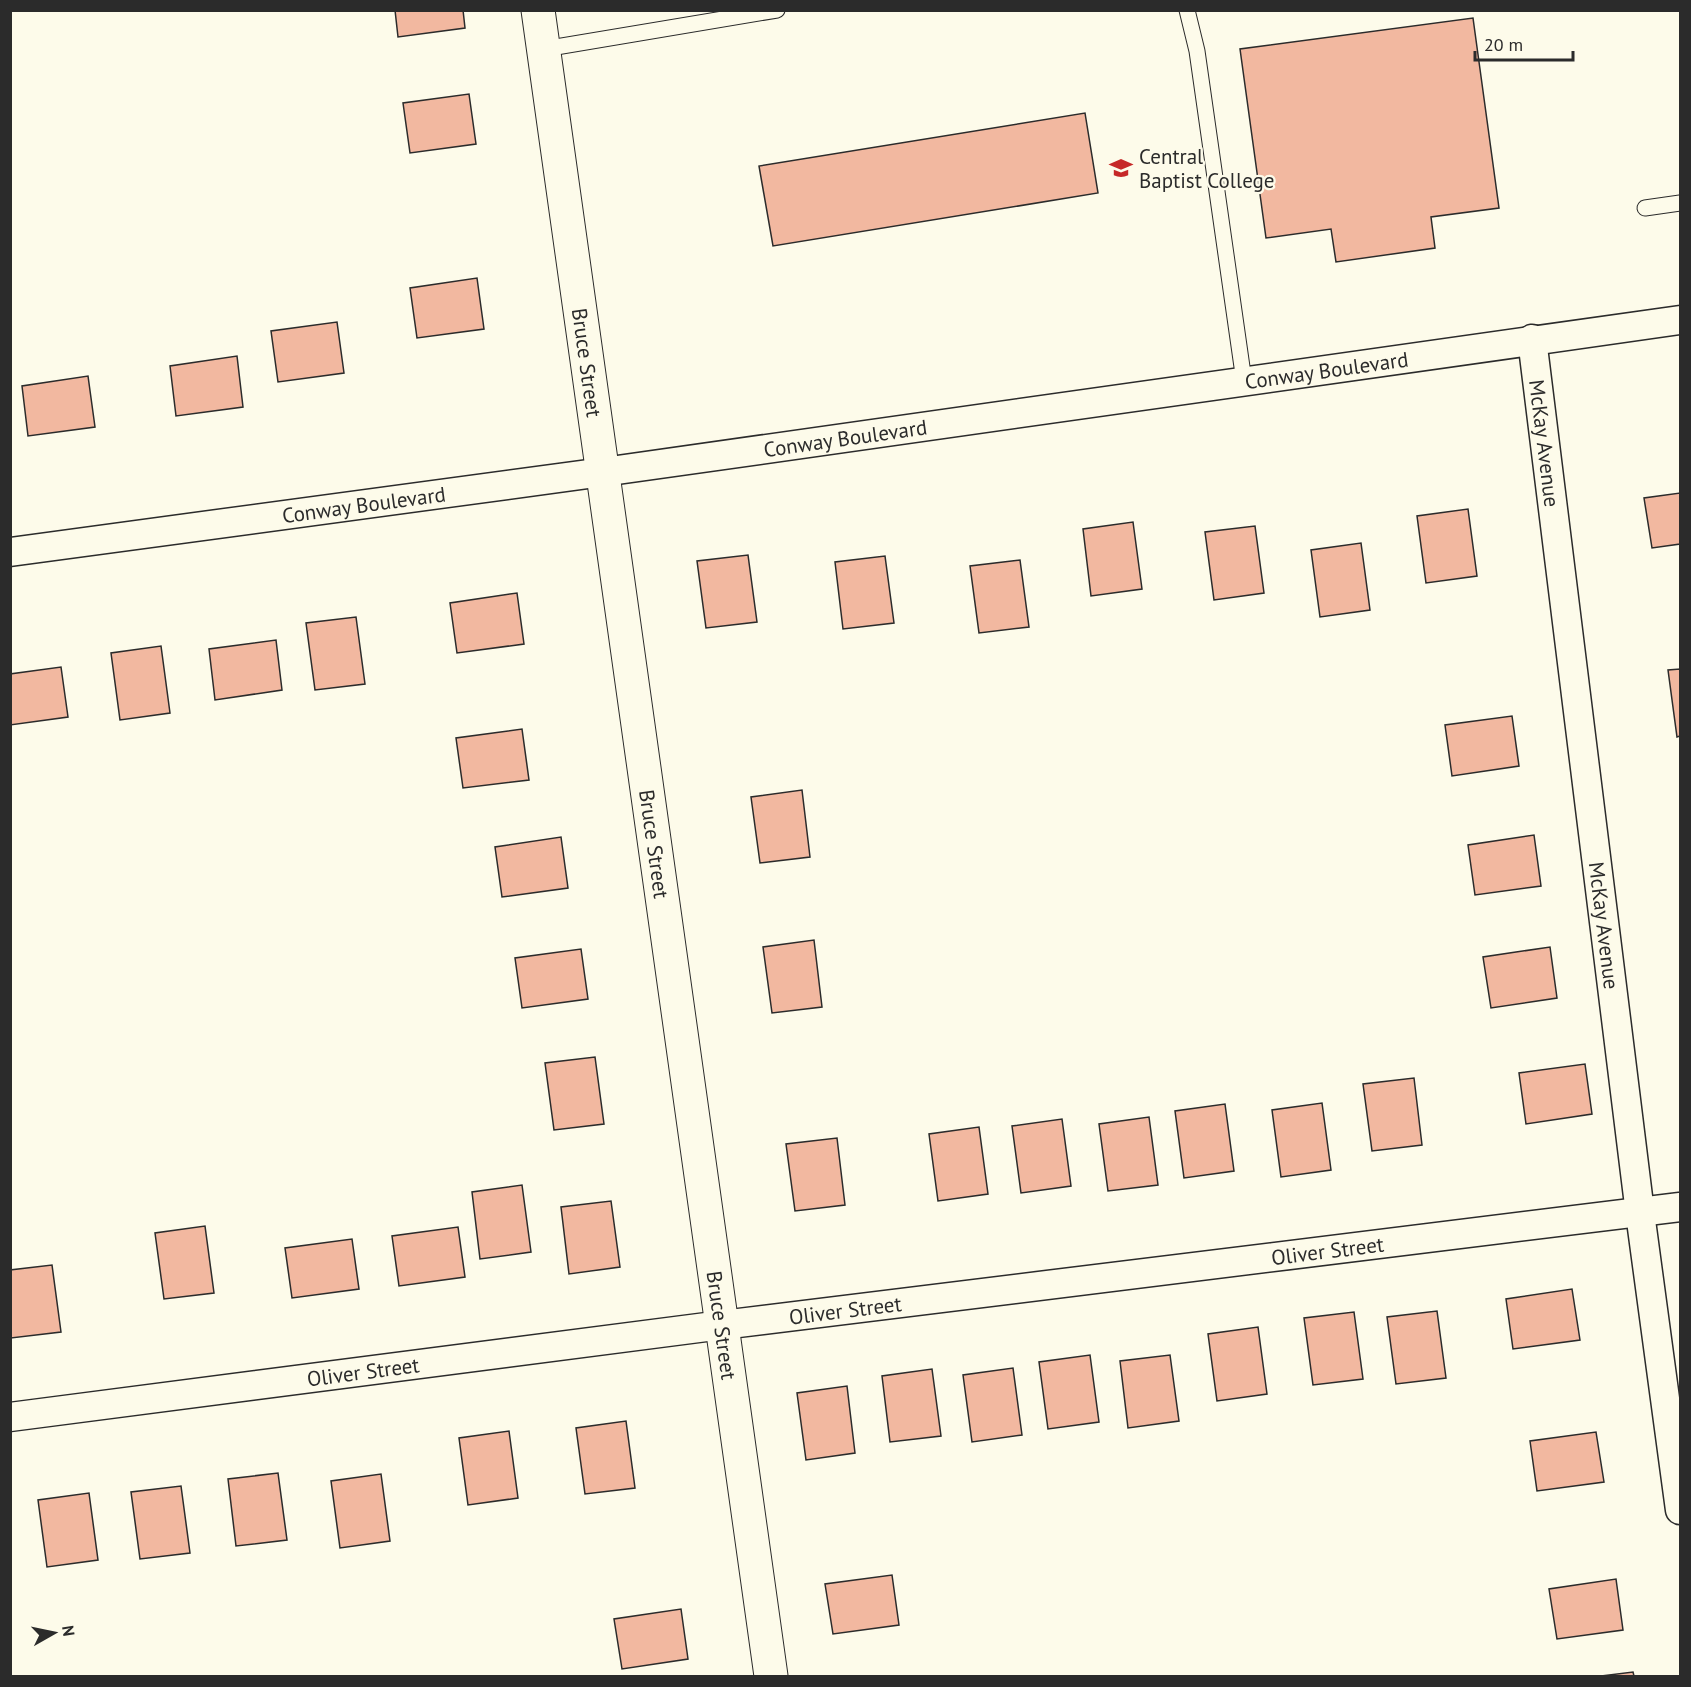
<svg xmlns="http://www.w3.org/2000/svg" width="1691" height="1687" font-family="'PT Sans',sans-serif">
<style>
.building{fill:#f2b8a0;stroke:#2b2b2b;stroke-width:1.5}
.lines{fill:none;stroke-linecap:round;stroke-linejoin:round}
.service-casing{stroke:#2b2b2b;stroke-width:17}
.minor-casing{stroke:#2b2b2b;stroke-width:31}
.tertiary-casing{stroke:#2b2b2b;stroke-width:35}
.service{stroke:#fdfbea;stroke-width:15}
.minor{stroke:#fdfbea;stroke-width:28}
.tertiary{stroke:#fdfbea;stroke-width:33}
.labels{text-anchor:middle;dominant-baseline:central;stroke-width:4.5;stroke-linejoin:round;paint-order:stroke}
.poi-label{font-size:21px;fill:#2b2b2b;stroke:#fdfbea;text-anchor:start}
.street-label{font-size:21px;fill:#2b2b2b;stroke:#fdfbea}
</style>
<rect width="100%" height="100%" fill="#fdfbea"/>
<!-- building -->
<g class="building">
<path d="M 395,10 L 463,10 L 465,28 L 398,37 Z"/>
<path d="M 1473,18 L 1499,208 L 1431,217 L 1435,248 L 1336,262 L 1331,229 L 1266,238 L 1240,49 Z"/>
<path d="M 469,94 L 476,144 L 410,153 L 403,103 Z"/>
<path d="M 1085,113 L 1098,193 L 773,246 L 759,166 Z"/>
<path d="M 477,278 L 484,329 L 417,338 L 410,288 Z"/>
<path d="M 337,322 L 344,373 L 278,382 L 271,331 Z"/>
<path d="M 237,356 L 243,407 L 176,416 L 170,366 Z"/>
<path d="M 88,376 L 95,427 L 28,436 L 22,386 Z"/>
<path d="M 1680,493 L 1680,544 L 1652,548 L 1644,498 Z"/>
<path d="M 1468,509 L 1477,576 L 1426,583 L 1417,516 Z"/>
<path d="M 1133,522 L 1142,589 L 1091,596 L 1083,529 Z"/>
<path d="M 1255,526 L 1264,593 L 1214,600 L 1205,532 Z"/>
<path d="M 1361,543 L 1370,610 L 1320,617 L 1311,550 Z"/>
<path d="M 748,555 L 757,622 L 706,628 L 697,561 Z"/>
<path d="M 885,556 L 894,623 L 843,629 L 835,562 Z"/>
<path d="M 1020,560 L 1029,627 L 979,633 L 970,566 Z"/>
<path d="M 517,593 L 524,644 L 457,653 L 450,603 Z"/>
<path d="M 356,617 L 365,684 L 315,690 L 306,623 Z"/>
<path d="M 276,640 L 282,690 L 215,700 L 209,649 Z"/>
<path d="M 161,646 L 170,713 L 120,720 L 111,653 Z"/>
<path d="M 61,667 L 68,717 L 10,725 L 10,674 Z"/>
<path d="M 1680,669 L 1680,736 L 1677,737 L 1668,670 Z"/>
<path d="M 1512,716 L 1519,766 L 1452,776 L 1445,725 Z"/>
<path d="M 522,729 L 529,780 L 463,788 L 456,738 Z"/>
<path d="M 802,790 L 810,857 L 760,863 L 751,797 Z"/>
<path d="M 1534,835 L 1541,886 L 1475,895 L 1468,845 Z"/>
<path d="M 561,837 L 568,888 L 502,897 L 495,847 Z"/>
<path d="M 814,940 L 822,1007 L 772,1013 L 763,947 Z"/>
<path d="M 1550,947 L 1557,998 L 1491,1008 L 1483,957 Z"/>
<path d="M 581,949 L 588,999 L 522,1008 L 515,958 Z"/>
<path d="M 595,1057 L 604,1124 L 554,1130 L 545,1063 Z"/>
<path d="M 1585,1064 L 1592,1114 L 1526,1124 L 1519,1073 Z"/>
<path d="M 1414,1078 L 1422,1145 L 1372,1151 L 1363,1084 Z"/>
<path d="M 1322,1103 L 1331,1170 L 1281,1177 L 1272,1110 Z"/>
<path d="M 1225,1104 L 1234,1171 L 1184,1178 L 1175,1111 Z"/>
<path d="M 1149,1117 L 1158,1185 L 1108,1191 L 1099,1124 Z"/>
<path d="M 1062,1119 L 1071,1186 L 1021,1193 L 1012,1126 Z"/>
<path d="M 979,1127 L 988,1194 L 938,1201 L 929,1134 Z"/>
<path d="M 837,1138 L 845,1205 L 795,1211 L 786,1144 Z"/>
<path d="M 522,1185 L 531,1252 L 480,1259 L 472,1192 Z"/>
<path d="M 611,1201 L 620,1267 L 569,1274 L 561,1207 Z"/>
<path d="M 205,1226 L 214,1293 L 164,1299 L 155,1233 Z"/>
<path d="M 458,1227 L 465,1277 L 399,1286 L 392,1236 Z"/>
<path d="M 352,1239 L 359,1289 L 292,1298 L 285,1248 Z"/>
<path d="M 52,1265 L 61,1332 L 11,1338 L 10,1270 Z"/>
<path d="M 1572,1289 L 1580,1340 L 1513,1349 L 1506,1299 Z"/>
<path d="M 1437,1311 L 1446,1378 L 1396,1384 L 1387,1317 Z"/>
<path d="M 1354,1312 L 1363,1379 L 1313,1385 L 1304,1318 Z"/>
<path d="M 1258,1327 L 1267,1394 L 1217,1401 L 1208,1334 Z"/>
<path d="M 1090,1355 L 1099,1422 L 1048,1429 L 1039,1362 Z"/>
<path d="M 1170,1355 L 1179,1421 L 1128,1428 L 1120,1361 Z"/>
<path d="M 1013,1368 L 1022,1435 L 972,1442 L 963,1375 Z"/>
<path d="M 932,1369 L 941,1436 L 890,1442 L 882,1376 Z"/>
<path d="M 847,1386 L 855,1453 L 806,1460 L 797,1393 Z"/>
<path d="M 626,1421 L 635,1488 L 585,1494 L 576,1428 Z"/>
<path d="M 509,1431 L 518,1498 L 468,1505 L 459,1438 Z"/>
<path d="M 1596,1432 L 1604,1482 L 1537,1491 L 1530,1441 Z"/>
<path d="M 278,1473 L 287,1540 L 236,1546 L 228,1479 Z"/>
<path d="M 381,1474 L 390,1541 L 340,1548 L 331,1481 Z"/>
<path d="M 181,1486 L 190,1553 L 140,1559 L 131,1492 Z"/>
<path d="M 89,1493 L 98,1560 L 47,1567 L 38,1500 Z"/>
<path d="M 892,1575 L 899,1625 L 833,1634 L 825,1584 Z"/>
<path d="M 1616,1579 L 1623,1630 L 1557,1639 L 1549,1589 Z"/>
<path d="M 681,1609 L 688,1659 L 622,1669 L 614,1619 Z"/>
<path d="M 1633,1672 L 1634,1676 L 1601,1676 Z"/>
</g>
<g class="lines">
<!-- service casing -->
<g class="service-casing">
<g id="service">
<path d="M 1187,10 L 1197,51 L 1244,381"/>
<path d="M 544,49 L 777,10"/>
<path d="M 1645,208 L 1680,203"/>
</g>
</g>
<!-- minor casing -->
<g class="minor-casing">
<g id="minor">
<path id="s1" d="M 1532,339 L 1640,1213 L 1680,1510"/>
<path id="s2" d="M 10,552 L 603,472 L 1680,320"/>
<path id="s3" d="M 10,1417 L 722,1325 L 1680,1207"/>
</g>
</g>
<!-- tertiary casing -->
<g class="tertiary-casing">
<g id="tertiary">
<path id="s4" d="M 538,10 L 771,1676"/>
</g>
</g>
<!-- service -->
<use href="#service" class="service"/>
<!-- minor -->
<use href="#minor" class="minor"/>
<!-- tertiary -->
<use href="#tertiary" class="tertiary"/>
</g>
<!-- icons -->
<defs>
<g id="university-bare" transform="scale(1.8)"><path d="M0-5L7-2L0 1L-7-2ZM-4 1L0 2.5L4 1V4Q0 6-4 4Z" fill="#c62828" stroke="#fdfbea" stroke-width="2.5" paint-order="stroke"/></g>
</defs>
<g fill-rule="evenodd">
<use href="#university-bare" x="1121" y="168"/>
</g>
<g class="labels">
<!-- poi labels -->
<g class="poi-label">
<text x="1139" y="156">Central<tspan x="1139" dy="24">Baptist College</tspan></text>
</g>
<!-- street labels -->
<g class="street-label">
<text stroke="none"><textPath href="#s4" startOffset="356">Bruce Street</textPath></text>
<text stroke="none"><textPath href="#s2" startOffset="1329">Conway Boulevard</textPath></text>
<text stroke="none"><textPath href="#s2" startOffset="843">Conway Boulevard</textPath></text>
<text stroke="none"><textPath href="#s1" startOffset="105">McKay Avenue</textPath></text>
<text stroke="none"><textPath href="#s2" startOffset="357">Conway Boulevard</textPath></text>
<text stroke="none"><textPath href="#s4" startOffset="842">Bruce Street</textPath></text>
<text stroke="none"><textPath href="#s1" startOffset="591">McKay Avenue</textPath></text>
<text stroke="none"><textPath href="#s3" startOffset="1328">Oliver Street</textPath></text>
<text stroke="none"><textPath href="#s3" startOffset="842">Oliver Street</textPath></text>
<text stroke="none"><textPath href="#s4" startOffset="1328">Bruce Street</textPath></text>
<text stroke="none"><textPath href="#s3" startOffset="356">Oliver Street</textPath></text>
</g>
</g>
<!-- border -->
<rect width="1691" height="1687" fill="none" stroke="#2b2b2b" stroke-width="24"/>
<!-- north arrow -->
<g transform="translate(54 1633) rotate(81)" stroke="#fdfbea" stroke-width="4.5" paint-order="stroke">
<path d="M0-4.5L10 22L0 15L-10 22Z" fill="#2b2b2b"/>
<text y="-9" font-size="16" font-weight="bold" text-anchor="middle" fill="#2b2b2b">N</text>
</g>
<!-- scale -->
<path d="M1475 51v9h98v-9" fill="none" stroke="#2b2b2b" stroke-width="3"/>
<text x="1484" y="51" font-size="18" fill="#2b2b2b" stroke="#fdfbea" stroke-width="4.5" paint-order="stroke">20 m</text>
</svg>
